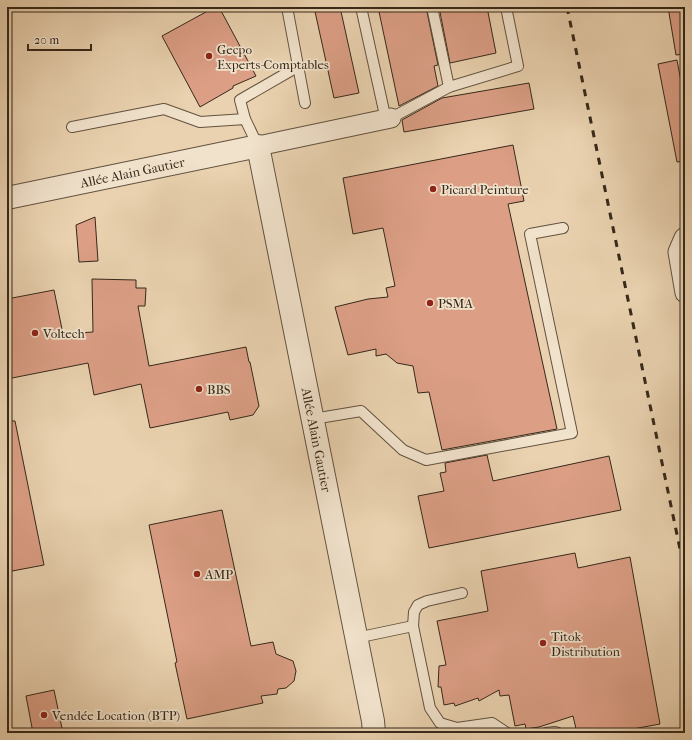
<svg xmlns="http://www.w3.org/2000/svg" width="692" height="740" font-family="'IM FELL French Canon',serif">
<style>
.building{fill:#dc9f86;stroke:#352819}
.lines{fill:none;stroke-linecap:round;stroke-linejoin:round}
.service-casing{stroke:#62523f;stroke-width:12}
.minor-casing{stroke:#62523f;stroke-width:21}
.tertiary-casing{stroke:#62523f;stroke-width:24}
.service{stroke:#f1e2cc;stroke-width:10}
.minor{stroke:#f1e2cc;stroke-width:19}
.tertiary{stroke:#f1e2cc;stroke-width:22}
.rail{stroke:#352819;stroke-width:3;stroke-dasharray:7 7;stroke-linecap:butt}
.poi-dot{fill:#8f2418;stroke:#f1e2cc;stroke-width:1.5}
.labels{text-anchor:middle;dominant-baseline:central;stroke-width:3.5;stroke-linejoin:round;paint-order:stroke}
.poi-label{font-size:13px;fill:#352819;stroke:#f1e2cc;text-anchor:start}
.street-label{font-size:13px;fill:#352819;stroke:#f1e2cc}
</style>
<rect width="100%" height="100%" fill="#ead2b0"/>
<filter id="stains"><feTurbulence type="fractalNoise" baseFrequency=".005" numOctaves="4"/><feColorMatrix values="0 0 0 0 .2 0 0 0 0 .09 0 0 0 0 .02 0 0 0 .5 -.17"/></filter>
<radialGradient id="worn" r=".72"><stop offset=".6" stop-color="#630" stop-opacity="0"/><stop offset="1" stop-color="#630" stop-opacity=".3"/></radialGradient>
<!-- building -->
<g class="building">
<path d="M 215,7 L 219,7 L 256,76 L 233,86 L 233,88 L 200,107 L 162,36 Z"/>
<path d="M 314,7 L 340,7 L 359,93 L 334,98 Z"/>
<path d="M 378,7 L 426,7 L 438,65 L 434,66 L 438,86 L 399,106 Z"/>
<path d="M 439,7 L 487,7 L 496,53 L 450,63 Z"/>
<path d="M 668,7 L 685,7 L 685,54 L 676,55 Z"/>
<path d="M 677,60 L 685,103 L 685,161 L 677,162 L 658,64 Z"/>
<path d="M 529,83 L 534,109 L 404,132 L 402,120 L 442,98 Z"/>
<path d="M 513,145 L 524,201 L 508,204 L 557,429 L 442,450 L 429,392 L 418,393 L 413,366 L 397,363 L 386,354 L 376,356 L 376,349 L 348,355 L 335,307 L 368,299 L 388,297 L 386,288 L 395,286 L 383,228 L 353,234 L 343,178 Z"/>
<path d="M 95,217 L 98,261 L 79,262 L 76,225 Z"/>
<path d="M 92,279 L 136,280 L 136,288 L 146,288 L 145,306 L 138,306 L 149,366 L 246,347 L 249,362 L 250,362 L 259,406 L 253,415 L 230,420 L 228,412 L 150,428 L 141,384 L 94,395 L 88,363 L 7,379 L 7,299 L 54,290 L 63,334 L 93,332 Z"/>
<path d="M 7,421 L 15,421 L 44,565 L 7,572 Z"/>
<path d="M 487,455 L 493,481 L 609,456 L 621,510 L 429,548 L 418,496 L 444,491 L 440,473 L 446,472 L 445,463 Z"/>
<path d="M 222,510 L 251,646 L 273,642 L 276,654 L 293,661 L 296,671 L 294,681 L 286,688 L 278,689 L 277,694 L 261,696 L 263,703 L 187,719 L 175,663 L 177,662 L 149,525 Z"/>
<path d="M 575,553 L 578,568 L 630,557 L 660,724 L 611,733 L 577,733 L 573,716 L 539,727 L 526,729 L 525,724 L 515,726 L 509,695 L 500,696 L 499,690 L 479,701 L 478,698 L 455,706 L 454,703 L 444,705 L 441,687 L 438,687 L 439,666 L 446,665 L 437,621 L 488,611 L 481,571 Z"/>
<path d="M 54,690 L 63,733 L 33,733 L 26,696 Z"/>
</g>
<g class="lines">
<!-- service casing -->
<g class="service-casing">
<g id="service">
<path d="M 287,7 L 305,103"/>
<path d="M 361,7 L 386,120"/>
<path d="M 432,7 L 449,87"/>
<path d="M 391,118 L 449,87 L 518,66 L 506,7"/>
<path d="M 245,119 L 240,100 L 299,66"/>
<path d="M 72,127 L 164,109 L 200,122 L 245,119 L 258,146"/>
<path d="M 313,419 L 361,411 L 403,450 L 426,460 L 572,433 L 530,234 L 563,228"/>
<path d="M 413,626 L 414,612 L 418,605 L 427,601 L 462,593"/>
<path d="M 356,638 L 413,626 L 430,708 L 440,723 L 457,728 L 492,723 L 507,733"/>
<path d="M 546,733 L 555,732 L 558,733"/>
</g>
</g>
<!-- minor casing -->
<g class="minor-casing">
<g id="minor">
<path d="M 258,146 L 391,118"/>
<path d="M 685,237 L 684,238 L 678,252 L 685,293"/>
</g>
</g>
<!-- tertiary casing -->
<g class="tertiary-casing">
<g id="tertiary">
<path id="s1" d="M 7,198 L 258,146 L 373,721 L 374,733"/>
</g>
</g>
<!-- service -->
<use href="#service" class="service"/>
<!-- minor -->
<use href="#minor" class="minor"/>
<!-- tertiary -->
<use href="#tertiary" class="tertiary"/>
<!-- rail -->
<path class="rail" d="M 567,7 L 685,573"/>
</g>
<!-- markers -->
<g class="poi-dot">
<circle cx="209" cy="56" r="4"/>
<circle cx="433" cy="189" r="4"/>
<circle cx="430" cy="303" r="4"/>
<circle cx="35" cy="333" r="4"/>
<circle cx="199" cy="389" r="4"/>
<circle cx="197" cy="574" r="4"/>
<circle cx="543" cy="643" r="4"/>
<circle cx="44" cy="715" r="4"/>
</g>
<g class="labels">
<!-- poi labels -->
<g class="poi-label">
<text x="217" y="49">Gecpo<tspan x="217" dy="15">Experts-Comptables</tspan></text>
<text x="441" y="189">Picard Peinture</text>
<text x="438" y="303">PSMA</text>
<text x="43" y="333">Voltech</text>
<text x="207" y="389">BBS</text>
<text x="205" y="574">AMP</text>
<text x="551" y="636">Titok<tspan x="551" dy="15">Distribution</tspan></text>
<text x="52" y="715">Vendée Location (BTP)</text>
</g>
<!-- street labels -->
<g class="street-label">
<text stroke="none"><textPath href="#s1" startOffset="128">Allée Alain Gautier</textPath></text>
<text stroke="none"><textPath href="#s1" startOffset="556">Allée Alain Gautier</textPath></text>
</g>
</g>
<!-- margin -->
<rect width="692" height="740" fill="none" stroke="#ead2b0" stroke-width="24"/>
<rect x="8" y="8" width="676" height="724" fill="none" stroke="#352819" stroke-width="2"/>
<rect x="12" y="12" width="668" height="716" fill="none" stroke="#352819"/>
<!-- scale -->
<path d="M28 44v6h63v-6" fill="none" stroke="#352819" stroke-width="2"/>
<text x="34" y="44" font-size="12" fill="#352819" stroke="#f1e2cc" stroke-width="3" paint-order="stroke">20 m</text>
<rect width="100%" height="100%" filter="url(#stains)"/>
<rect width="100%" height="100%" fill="url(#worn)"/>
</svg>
